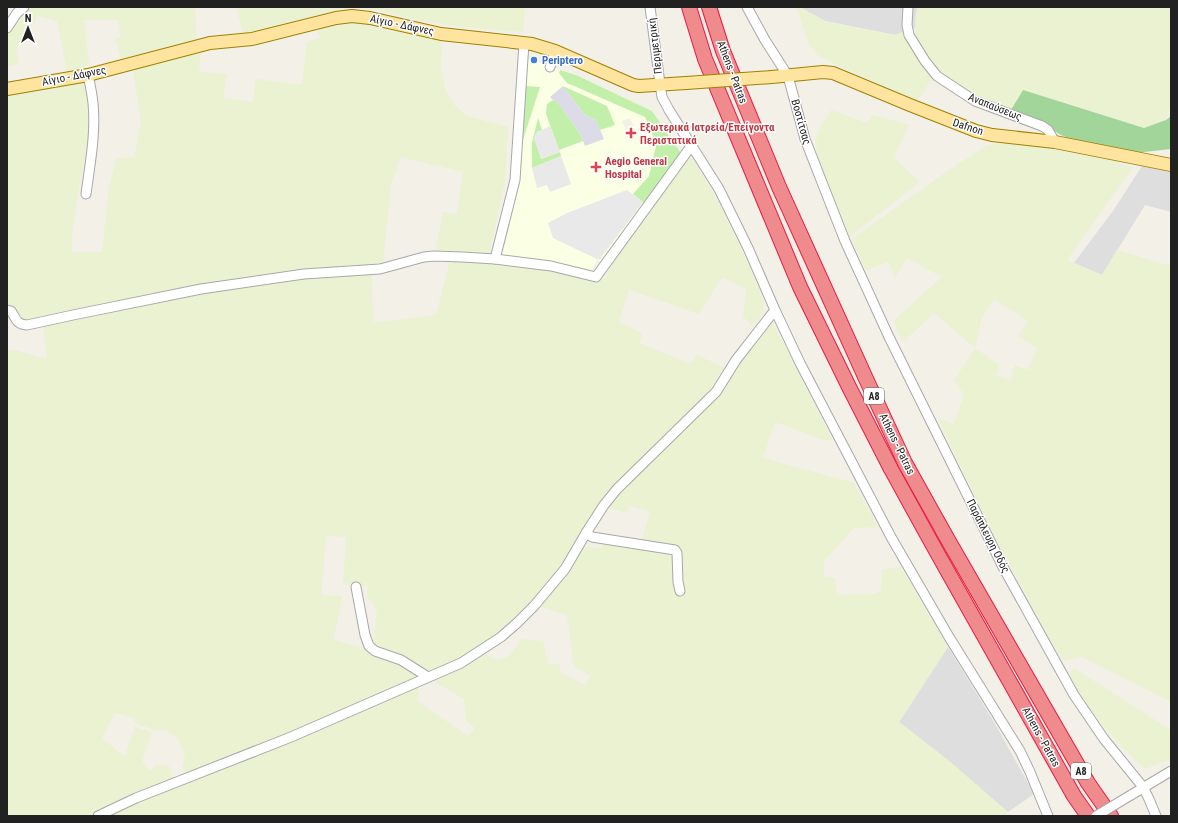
<svg xmlns="http://www.w3.org/2000/svg" width="1178" height="823" font-family="'Roboto Condensed',sans-serif">
<style>
.residential{fill:#dfdede}
.education{fill:#fbffe3;fill-rule:evenodd}
.farmland{fill:#ebf2d2;fill-rule:evenodd}
.grass{fill:#c2efaa}
.forest{fill:#a1d599}
.parking{fill:#e9e9e9}
.plaza{fill:#dddbe8}
.lines{fill:none;stroke-linecap:round;stroke-linejoin:round}
.minor-casing{stroke:#a8a8a8;stroke-width:11}
.major-casing{stroke:#9e8200;stroke-width:14}
.highway-casing{stroke:#ea1a43;stroke-width:16}
.minor{stroke:#fff;stroke-width:9}
.major{stroke:#ffe49f;stroke-width:12}
.highway{stroke:#ef8a8d;stroke-width:14}
.minor-bridge-casing{stroke:#a8a8a8;stroke-width:11;stroke-linecap:butt}
.major-bridge-casing{stroke:#9e8200;stroke-width:14;stroke-linecap:butt}
.minor-bridge{stroke:#fff;stroke-width:9}
.major-bridge{stroke:#ffe49f;stroke-width:12}
.shop-dot{fill:#3f7fe0;stroke:#fff;stroke-width:1.5}
.health-dot{fill:#e0444e;stroke:#fff;stroke-width:1.5}
.labels{text-anchor:middle;dominant-baseline:central;stroke-width:3;stroke-linejoin:round;paint-order:stroke}
.shield{fill:#fff;stroke:#646464;stroke-width:1}
.shield-label{font-size:10px;font-weight:bold;fill:#212121}
.street-label{font-size:11px;fill:#212121;stroke:#fff}
.shop-label{font-size:11px;font-weight:bold;fill:#366cbe;stroke:#fff;text-anchor:start}
.health-label{font-size:11px;font-weight:bold;fill:#be3a42;stroke:#fff;text-anchor:start}
</style>
<rect width="100%" height="100%" fill="#f2f0e7"/>
<!-- residential -->
<g class="residential">
<path d="M 800,7 L 918,7 L 916,14 L 915,28 L 895,35 L 825,21 Z"/>
<path d="M 1142,166 L 1171,171 L 1171,212 L 1145,205 L 1102,275 L 1074,263 L 1113,211 Z"/>
<path d="M 948,647 L 994,722 L 1034,794 L 1008,812 L 949,761 L 899,722 Z"/>
</g>
<!-- education -->
<path class="education" d="M 528,59 L 576,75 L 652,111 L 681,153 L 601,261 L 597,261 L 592,269 L 594,271 L 593,272 L 502,257 L 520,182 ZM 630,118 L 634,127 L 626,130 L 622,121 Z"/>
<!-- farmland -->
<g class="farmland">
<path d="M 26,7 L 195,7 L 197,39 L 121,59 L 115,38 L 121,37 L 118,20 L 84,20 L 89,66 L 67,71 L 57,21 L 38,16 L 16,50 L 19,64 L 7,67 L 7,29 Z"/>
<path d="M 236,7 L 525,7 L 523,32 L 461,27 L 411,19 L 378,10 L 359,7 L 339,10 L 307,18 L 262,31 L 243,34 Z"/>
<path d="M 797,7 L 800,7 L 825,21 L 895,35 L 903,32 L 911,47 L 934,76 L 917,101 L 845,69 L 818,55 L 808,43 Z"/>
<path d="M 918,7 L 1171,7 L 1171,101 L 1166,120 L 1144,128 L 1023,90 L 1011,110 L 975,97 L 941,74 L 924,51 L 915,35 L 916,14 Z"/>
<path d="M 343,21 L 356,22 L 396,32 L 442,40 L 441,67 L 445,89 L 455,106 L 467,116 L 508,127 L 505,181 L 489,255 L 435,252 L 443,212 L 457,214 L 463,172 L 401,157 L 391,185 L 383,263 L 294,270 L 201,284 L 28,319 L 19,320 L 7,308 L 7,95 L 86,79 L 90,107 L 90,132 L 77,199 L 72,234 L 72,252 L 102,252 L 109,188 L 116,159 L 134,157 L 141,122 L 133,69 L 201,51 L 199,72 L 227,74 L 223,98 L 253,102 L 256,79 L 302,85 L 307,42 L 320,38 L 317,28 Z"/>
<path d="M 831,110 L 867,123 L 873,115 L 909,125 L 894,158 L 920,182 L 850,236 L 825,178 L 817,154 L 816,141 L 819,130 Z"/>
<path d="M 1017,143 L 1054,145 L 1120,158 L 1119,164 L 1133,167 L 1067,260 L 1102,275 L 1117,250 L 1171,266 L 1171,702 L 1082,657 L 1064,661 L 1052,643 L 997,541 L 955,455 L 938,418 L 954,424 L 964,394 L 954,381 L 975,348 L 934,313 L 903,342 L 893,321 L 942,277 L 907,258 L 895,278 L 888,261 L 866,271 L 852,239 L 946,172 L 984,147 L 996,144 ZM 994,299 L 1028,321 L 1018,336 L 1037,348 L 1028,370 L 1015,365 L 1011,380 L 996,376 L 999,365 L 975,348 L 982,317 Z"/>
<path d="M 686,158 L 691,158 L 708,184 L 725,215 L 749,265 L 764,302 L 763,313 L 753,327 L 743,316 L 746,289 L 722,277 L 699,314 L 629,290 L 619,322 L 643,334 L 639,343 L 691,364 L 696,355 L 724,367 L 705,397 L 616,487 L 562,567 L 534,602 L 498,636 L 461,660 L 442,668 L 427,671 L 373,647 L 377,612 L 372,602 L 367,598 L 368,586 L 343,584 L 346,537 L 326,536 L 321,595 L 342,596 L 334,640 L 365,648 L 401,663 L 420,677 L 290,734 L 186,773 L 182,767 L 185,757 L 179,740 L 166,730 L 157,731 L 135,723 L 134,718 L 115,713 L 102,738 L 125,757 L 134,727 L 152,732 L 142,761 L 150,771 L 157,764 L 169,766 L 172,778 L 134,796 L 93,816 L 7,816 L 7,351 L 15,350 L 47,359 L 43,324 L 146,302 L 301,276 L 372,271 L 373,323 L 436,315 L 450,261 L 495,261 L 550,268 L 595,280 L 606,278 L 611,263 Z"/>
<path d="M 773,323 L 832,439 L 826,441 L 775,422 L 763,458 L 854,483 L 878,527 L 854,528 L 824,561 L 824,577 L 835,578 L 837,595 L 876,594 L 881,590 L 882,570 L 901,567 L 948,647 L 899,722 L 949,761 L 1008,812 L 1003,816 L 104,816 L 416,685 L 419,690 L 417,701 L 468,736 L 475,728 L 466,721 L 464,699 L 430,679 L 486,654 L 496,660 L 507,657 L 523,639 L 543,641 L 548,664 L 559,664 L 561,673 L 585,685 L 590,676 L 574,666 L 567,615 L 541,607 L 573,564 L 584,546 L 602,548 L 604,536 L 642,541 L 650,511 L 630,506 L 626,513 L 608,508 L 619,493 L 718,393 L 764,327 Z"/>
<path d="M 1075,669 L 1171,730 L 1171,758 L 1170,759 L 1145,769 L 1124,749 L 1100,722 L 1076,687 L 1069,672 Z"/>
</g>
<!-- grass -->
<g class="grass">
<path d="M 560,70 L 576,75 L 652,111 L 681,153 L 644,203 L 633,194 L 649,176 L 656,146 L 655,141 L 645,117 L 567,83 L 559,73 Z"/>
<path d="M 526,86 L 540,87 L 522,143 L 522,142 Z"/>
<path d="M 563,86 L 607,106 L 615,125 L 600,130 L 596,120 L 585,115 Z"/>
<path d="M 554,100 L 558,103 L 579,132 L 583,141 L 559,150 L 546,114 L 547,104 L 551,101 Z"/>
<path d="M 538,118 L 542,130 L 537,132 L 541,159 L 560,152 L 561,156 L 532,168 L 532,143 Z"/>
</g>
<!-- forest -->
<path class="forest" d="M 1023,90 L 1144,128 L 1166,120 L 1171,116 L 1171,149 L 1135,153 L 1070,139 L 1059,134 L 1042,122 L 1011,110 Z"/>
<!-- parking -->
<g class="parking">
<path d="M 550,126 L 560,152 L 541,159 L 534,139 L 535,135 L 537,132 Z"/>
<path d="M 561,156 L 571,184 L 550,192 L 547,185 L 537,188 L 532,168 Z"/>
<path d="M 627,190 L 643,202 L 599,260 L 553,238 L 548,223 L 567,213 Z"/>
</g>
<!-- plaza -->
<path class="plaza" d="M 563,86 L 585,115 L 596,120 L 604,139 L 585,146 L 579,132 L 558,103 L 555,101 L 553,100 L 550,97 Z"/>
<g class="lines">
<!-- minor casing -->
<g class="minor-casing">
<g id="minor">
<path d="M 650,7 L 660,84 L 662,97 L 669,110 L 719,189 L 748,248 L 775,310 L 800,363 L 891,537 L 949,637 L 1020,751 L 1030,772 L 1048,816"/>
<path d="M 747,7 L 765,40 L 788,76 L 805,139 L 845,241 L 889,337 L 1003,567 L 1074,695 L 1104,739 L 1143,787 L 1149,799 L 1156,816"/>
<path d="M 908,7 L 907,25 L 909,35 L 925,61 L 937,76 L 975,101 L 1042,126 L 1048,130 L 1055,142"/>
<path d="M 7,28 L 17,13 L 24,7"/>
<path d="M 550,67 L 555,51"/>
<path d="M 86,194 C 90,164 96,133 93,103 C 92,94 90,84 88,75"/>
<path d="M 495,259 L 515,180 L 524,43"/>
<path d="M 7,310 L 11,311 C 17,320 16,324 27,325 L 73,315 L 201,289 L 304,274 L 380,269 L 424,257 L 434,256 L 462,257 L 495,259 L 551,266 L 596,277 L 692,145"/>
<path d="M 586,533 L 592,537 L 675,550 L 677,553 L 678,582 L 680,591"/>
<path d="M 356,587 L 365,635 L 369,646 L 375,651 L 401,660 L 428,677"/>
<path d="M 1131,795 L 1171,771"/>
<path d="M 98,816 L 136,798 L 291,737 L 461,663 L 501,637 L 517,623 L 534,606 L 565,569 L 586,533 L 604,505 L 617,489 L 716,392 L 736,360 L 775,310"/>
</g>
</g>
<!-- major casing -->
<g class="major-casing">
<g id="major">
<path d="M 772,77 L 823,72 L 833,73 L 910,105 L 976,131 L 992,135 L 1055,142 L 1171,165"/>
<path d="M 7,89 L 88,75 L 210,43 L 252,39 L 336,18 L 352,16 L 370,18 L 441,34 L 532,44 L 555,51 L 633,85 L 639,86 L 686,83"/>
</g>
</g>
<!-- highway casing -->
<g class="highway-casing">
<g id="highway">
<path d="M 689,7 L 705,59 L 800,287 L 850,389 L 891,469 L 935,549 L 1074,796 L 1088,816"/>
<path d="M 709,7 L 723,51 L 779,187 L 867,381 L 905,463 L 948,540 L 1088,783 L 1111,816"/>
</g>
</g>
<!-- minor -->
<use href="#minor" class="minor"/>
<!-- major -->
<use href="#major" class="major"/>
<!-- highway -->
<use href="#highway" class="highway"/>
<!-- minor-bridge casing -->
<g class="minor-bridge-casing">
<path id="minor-bridge" d="M 1096,816 L 1131,795"/>
</g>
<!-- major-bridge casing -->
<g class="major-bridge-casing">
<path id="major-bridge" d="M 686,83 L 772,77"/>
</g>
<!-- minor-bridge -->
<use href="#minor-bridge" class="minor-bridge"/>
<!-- major-bridge -->
<use href="#major-bridge" class="major-bridge"/>
</g>
<!-- markers -->
<circle class="shop-dot" cx="534" cy="60" r="4"/>
<g class="health-dot">
<path d="M629 127h4v4h4v4h-4v4h-4v-4h-4v-4h4z"/>
<path d="M594 161h4v4h4v4h-4v4h-4v-4h-4v-4h4z"/>
</g>
<g class="labels">
<!-- shield labels -->
<g class="shield">
<rect x="864" y="388" width="20" height="16" rx="3"/>
<rect x="1071" y="763" width="20" height="16" rx="3"/>
</g>
<g class="shield-label">
<text x="874" y="396">Α8</text>
<text x="1081" y="771">Α8</text>
</g>
<!-- street labels -->
<g class="street-label">
<text transform="translate(402 25) rotate(12)">Αίγιο - Δάφνες</text>
<text transform="translate(655 46) rotate(-97)">Περιμετρική</text>
<text transform="translate(732 72) rotate(69)">Athens - Patras</text>
<text transform="translate(74 76) rotate(-11)">Αίγιο - Δάφνες</text>
<text transform="translate(995 107) rotate(22)">Αναπαύσεως</text>
<text transform="translate(801 122) rotate(74)">Βοστίτσας</text>
<text transform="translate(968 127) rotate(18)">Dafnon</text>
<text transform="translate(897 444) rotate(64)">Athens - Patras</text>
<text transform="translate(988 536) rotate(63)">Παράπλευρη Οδός</text>
<text transform="translate(1041 737) rotate(61)">Athens - Patras</text>
</g>
<!-- shop labels -->
<g class="shop-label">
<text x="542" y="60">Periptero</text>
</g>
<!-- health labels -->
<g class="health-label">
<text x="640" y="127">Εξωτερικά Ιατρεία/Επείγοντα<tspan x="640" dy="13">Περιστατικά</tspan></text>
<text x="605" y="161">Aegio General<tspan x="605" dy="13">Hospital</tspan></text>
</g>
</g>
<!-- border -->
<rect width="1178" height="823" fill="none" stroke="#212121" stroke-width="16"/>
<!-- north arrow -->
<g transform="translate(28 28)" stroke="#ffffff" stroke-width="3" paint-order="stroke">
<path d="M0-3L7 15L0 10L-7 15Z" fill="#212121"/>
<text y="-6" font-size="11" font-weight="bold" text-anchor="middle" fill="#212121">N</text>
</g>
</svg>
